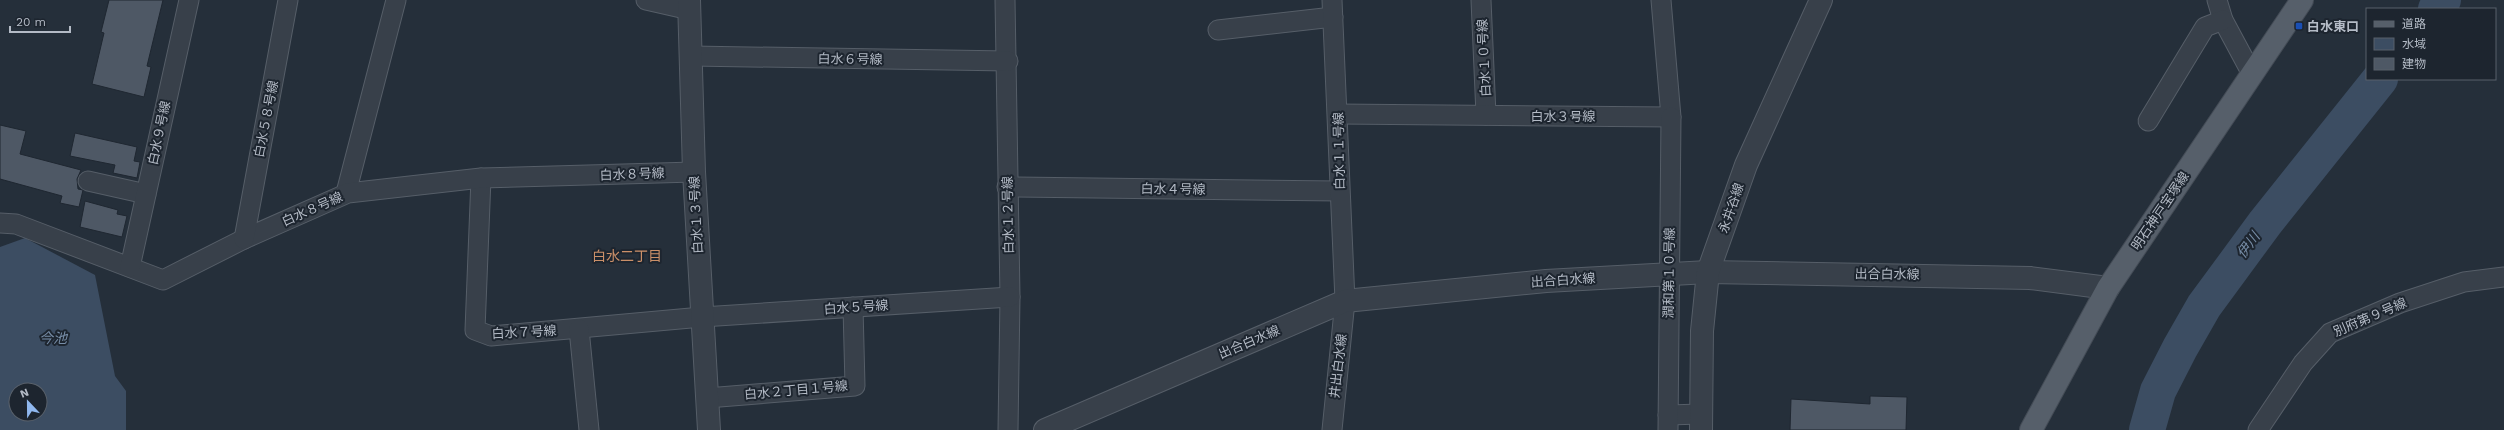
<svg xmlns="http://www.w3.org/2000/svg" width="2504" height="430" font-family="'Work Sans','Noto Sans JP',sans-serif">
<style>
.water{fill:#3c4d62;fill-rule:evenodd}
.lines{fill:none;stroke-linecap:round;stroke-linejoin:round}
.river{stroke:#3c4d62;stroke-width:36}
.building{fill:#4e5865;stroke:#1f2731}
.minor-casing{stroke:#565e68;stroke-width:21}
.tertiary-casing{stroke:#565e68;stroke-width:24}
.primary-casing{stroke:#444c56;stroke-width:24}
.minor{stroke:#38404a;stroke-width:19}
.tertiary{stroke:#38404a;stroke-width:22}
.primary{stroke:#565f6a;stroke-width:22}
.transit-dot{fill:#1a4fb4;stroke:#1d252f;stroke-width:1.5}
.labels{text-anchor:middle;dominant-baseline:central;stroke-width:4;stroke-linejoin:round;paint-order:stroke}
.poi-label{font-size:13px;font-weight:bold;fill:#b4bbc6;stroke:#1d252f;text-anchor:start}
.street-label{font-size:13px;fill:#b4bbc6;stroke:#1d252f}
.water-label{font-size:14px;font-style:italic;fill:#778da7;stroke:#1d252f}
.neighbourhood-label{font-size:14px;fill:#cb9069;stroke:#1d252f}
</style>
<rect width="100%" height="100%" fill="#252f3a"/>
<!-- water -->
<path class="water" d="M 25,238 L 95,275 L 115,376 L 126,391 L 126,430 L 0,430 L 0,247 ZM 16,390 L 40,390 L 40,414 L 16,414 Z"/>
<g class="lines">
<!-- river -->
<g class="river">
<path d="M 2436,9 L 2443,0"/>
<path d="M 2147,430 L 2158,391 L 2180,348 L 2204,306 L 2265,223 L 2380,79"/>
</g>
</g>
<!-- building -->
<g class="building">
<path d="M 109,0 L 163,0 L 147,66 L 151,67 L 144,97 L 92,84 L 104,33 L 101,32 Z"/>
<path d="M 0,125 L 26,131 L 20,154 L 81,170 L 77,179 L 78,189 L 83,190 L 79,207 L 60,203 L 62,196 L 0,179 Z"/>
<path d="M 75,133 L 137,147 L 134,161 L 140,162 L 137,178 L 113,173 L 115,165 L 70,156 Z"/>
<path d="M 85,201 L 118,210 L 117,214 L 127,216 L 122,237 L 80,227 Z"/>
<path d="M 1870,396 L 1907,397 L 1906,430 L 1790,430 L 1791,399 L 1870,404 Z"/>
</g>
<g class="lines">
<!-- minor casing -->
<g class="minor-casing">
<g id="minor">
<path d="M 646,0 L 690,10"/>
<path d="M 1005,0 L 1010,297 L 1008,430"/>
<path d="M 1481,0 L 1486,115"/>
<path d="M 2217,0 L 2223,20 L 2252,74"/>
<path d="M 1218,30 L 1333,17"/>
<path d="M 692,56 L 1008,61"/>
<path d="M 1338,114 L 1671,117 L 1661,0"/>
<path d="M 2148,121 L 2205,27 L 2223,20"/>
<path d="M 481,178 L 475,330 L 491,336 L 702,317 L 1010,297"/>
<path d="M 88,181 L 146,194"/>
<path d="M 1007,187 L 1339,191"/>
<path d="M 346,193 L 396,0"/>
<path d="M 0,223 L 16,224 L 163,280 L 244,239 L 348,193 L 481,178 L 694,172"/>
<path d="M 244,239 L 288,0"/>
<path d="M 130,267 L 189,0"/>
<path d="M 579,329 L 589,430"/>
<path d="M 707,398 L 855,386 L 853,307"/>
<path d="M 1668,415 L 1701,414"/>
<path d="M 1332,430 L 1345,301 L 1332,0"/>
<path d="M 1668,430 L 1671,117"/>
<path d="M 2258,430 L 2303,363 L 2330,333 L 2400,303 L 2464,282 L 2504,277"/>
</g>
</g>
<!-- tertiary casing -->
<g class="tertiary-casing">
<g id="tertiary">
<path d="M 689,0 L 694,172 L 709,430"/>
<path d="M 1045,430 L 1345,301 L 1546,281 L 1708,272 L 2030,278 L 2108,288"/>
<path d="M 1701,430 L 1702,331 L 1708,272 L 1746,165 L 1821,0"/>
</g>
</g>
<!-- primary casing -->
<g class="primary-casing">
<path id="primary" d="M 2031,430 L 2108,288 L 2302,0"/>
</g>
<!-- minor -->
<use href="#minor" class="minor"/>
<!-- tertiary -->
<use href="#tertiary" class="tertiary"/>
<!-- primary -->
<use href="#primary" class="primary"/>
</g>
<!-- markers -->
<rect class="transit-dot" x="2295" y="22" width="8" height="8" rx="2"/>
<g class="labels">
<!-- poi labels -->
<g class="poi-label">
<text x="2307" y="26">白水東口</text>
</g>
<!-- street labels -->
<g class="street-label">
<text transform="translate(1484 58) rotate(-93)">白水１０号線</text>
<text transform="translate(850 59) rotate(1)">白水６号線</text>
<text x="1563" y="116">白水３号線</text>
<text transform="translate(266 119) rotate(-79)">白水５８号線</text>
<text transform="translate(159 133) rotate(-78)">白水９号線</text>
<text transform="translate(1339 151) rotate(-91)">白水１１号線</text>
<text transform="translate(632 174) rotate(-2)">白水８号線</text>
<text transform="translate(1173 189) rotate(1)">白水４号線</text>
<text transform="translate(1731 208) rotate(-71)">永井谷線</text>
<text transform="translate(312 209) rotate(-24)">白水８号線</text>
<text transform="translate(2160 211) rotate(-56)">明石神戸宝塚線</text>
<text transform="translate(696 215) rotate(-93)">白水１３号線</text>
<text transform="translate(1008 215) rotate(-91)">白水１２号線</text>
<text transform="translate(1669 273) rotate(-89)">潤和第１０号線</text>
<text transform="translate(1887 274) rotate(1)">出合白水線</text>
<text transform="translate(1563 280) rotate(-4)">出合白水線</text>
<text transform="translate(856 307) rotate(-4)">白水５号線</text>
<text transform="translate(2370 317) rotate(-23)">別府第９号線</text>
<text transform="translate(524 332) rotate(-3)">白水７号線</text>
<text transform="translate(1249 342) rotate(-23)">出合白水線</text>
<text transform="translate(1338 366) rotate(-83)">井出白水線</text>
<text transform="translate(796 390) rotate(-5)">白水２丁目１号線</text>
</g>
<!-- water labels -->
<g class="water-label">
<text transform="translate(2248 245) rotate(-54)">伊川</text>
<text x="53" y="338">今池</text>
</g>
<!-- neighbourhood labels -->
<g class="neighbourhood-label">
<text x="627" y="256">白水二丁目</text>
</g>
</g>
<!-- legend -->
<rect x="2366" y="8" width="130" height="72" fill="#1d252f" stroke="#59616b"/>
<rect x="2374" y="21" width="20" height="6" fill="#565f6a" stroke="#59616b"/>
<text x="2402" y="28" font-size="12" fill="#b4bbc6">道路</text>
<rect x="2374" y="38" width="20" height="12" fill="#3c4d62" stroke="#59616b"/>
<text x="2402" y="48" font-size="12" fill="#b4bbc6">水域</text>
<rect x="2374" y="58" width="20" height="12" fill="#4e5865" stroke="#59616b"/>
<text x="2402" y="68" font-size="12" fill="#b4bbc6">建物</text>
<!-- north arrow -->
<g transform="translate(28 402) rotate(338)"><circle r="19" fill="#1d252f" stroke="#59616b"/>
<path d="M0-3L7 15L0 10L-7 15Z" fill="#90b8ef"/>
<text y="-6" font-size="11" font-weight="bold" text-anchor="middle" fill="#b4bbc6">N</text>
</g>
<!-- scale -->
<path d="M10 26v6h60v-6" fill="none" stroke="#b4bbc6" stroke-width="2"/>
<text x="16" y="26" font-size="12" fill="#b4bbc6" stroke="#1d252f" stroke-width="3" paint-order="stroke">20 m</text>
</svg>
